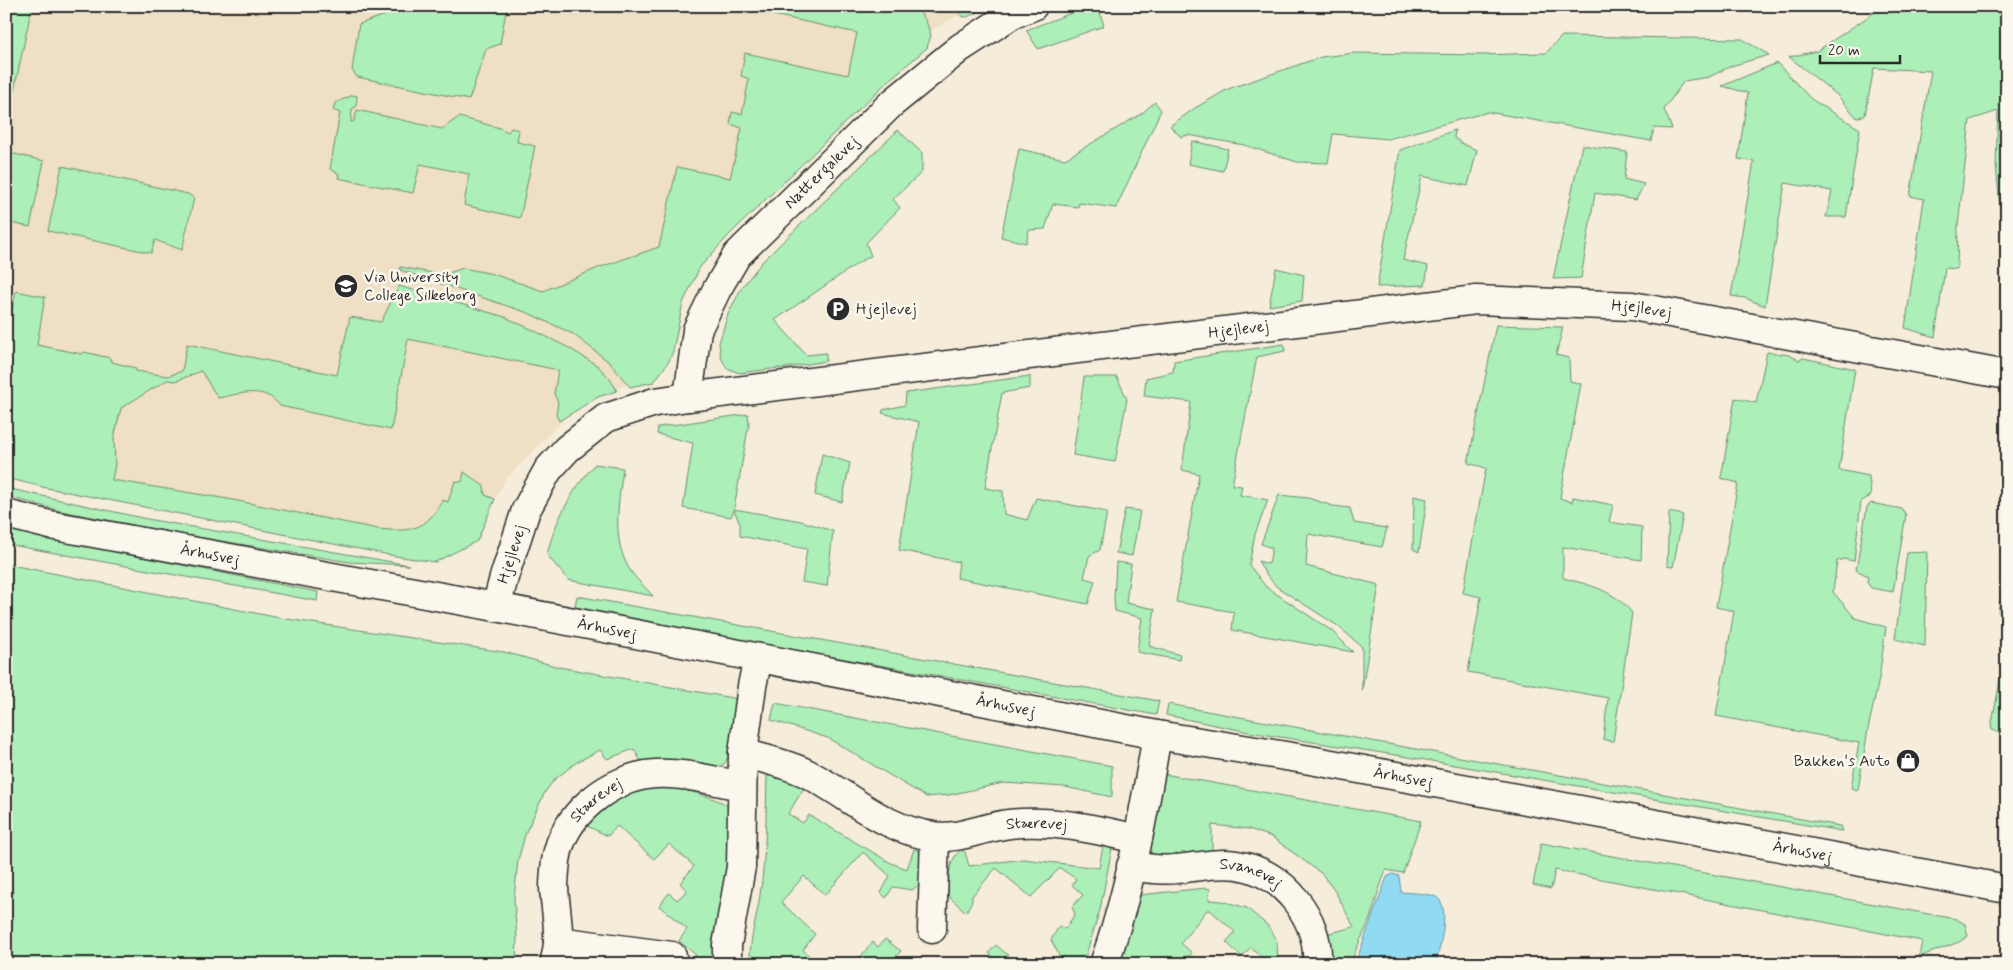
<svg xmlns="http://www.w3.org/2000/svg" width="2013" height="970" font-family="Mynerve,sans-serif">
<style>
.built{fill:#eedfc5}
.green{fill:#acefb8;stroke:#6c8d72}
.water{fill:#90daf2;stroke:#6894a2}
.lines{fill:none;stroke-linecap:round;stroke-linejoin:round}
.street-casing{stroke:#2b2b2b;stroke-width:31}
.secondary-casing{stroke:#2b2b2b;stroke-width:31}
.street{stroke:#fbf7ec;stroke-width:28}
.secondary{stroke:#fbf7ec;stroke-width:28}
.labels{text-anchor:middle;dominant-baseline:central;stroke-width:5;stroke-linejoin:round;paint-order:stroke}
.street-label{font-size:16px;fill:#2b2b2b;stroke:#fbf7ec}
.poi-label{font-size:16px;fill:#2b2b2b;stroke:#fbf7ec;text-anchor:start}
</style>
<rect width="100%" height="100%" fill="#f5ecda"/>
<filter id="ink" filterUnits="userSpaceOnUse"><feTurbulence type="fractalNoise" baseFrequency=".02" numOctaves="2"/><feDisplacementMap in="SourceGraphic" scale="10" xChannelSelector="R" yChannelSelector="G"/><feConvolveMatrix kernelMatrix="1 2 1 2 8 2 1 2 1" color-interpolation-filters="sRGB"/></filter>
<g filter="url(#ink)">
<!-- built -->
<path class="built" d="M 6,6 L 976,6 L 922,35 L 695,265 L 650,374 L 573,409 L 506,479 L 473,537 L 407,547 L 6,467 Z"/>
<!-- green -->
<g class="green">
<path d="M 6,6 L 32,6 L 6,129 Z"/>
<path d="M 400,6 L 507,6 L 500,44 L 486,49 L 469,100 L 357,77 L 352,70 L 359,24 L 400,10 Z"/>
<path d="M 732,6 L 915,6 L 926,21 L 931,35 L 927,48 L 889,80 L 730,234 L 700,267 L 683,303 L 673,351 L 669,361 L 654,382 L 630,387 L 609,362 L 573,334 L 528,313 L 400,270 L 400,267 L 443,275 L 463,268 L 493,274 L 543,291 L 598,268 L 659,247 L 677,167 L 730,178 L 742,128 L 730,124 L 732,112 L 742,114 L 749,79 L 741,76 L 745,53 L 848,75 L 857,33 Z"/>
<path d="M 956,6 L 991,6 L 967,17 L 961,16 Z"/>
<path d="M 1090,6 L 1098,6 L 1104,26 L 1038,49 L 1026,30 Z"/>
<path d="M 1884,6 L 2007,6 L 2007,260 L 2005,261 L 1996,165 L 1998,111 L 1970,120 L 1958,226 L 1957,269 L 1945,268 L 1935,337 L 1905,328 L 1924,199 L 1910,196 L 1931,71 L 1874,68 L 1865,115 L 1857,118 L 1837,95 L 1789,57 L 1817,51 Z"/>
<path d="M 1562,36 L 1742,39 L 1769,55 L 1731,66 L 1709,77 L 1684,81 L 1664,109 L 1672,129 L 1654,128 L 1651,141 L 1488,112 L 1388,139 L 1333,134 L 1328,163 L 1297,162 L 1244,145 L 1188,135 L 1181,137 L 1170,126 L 1195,108 L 1228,89 L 1321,57 L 1355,53 L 1482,55 L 1546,53 Z"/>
<path d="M 1777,63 L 1811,99 L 1860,129 L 1846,217 L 1826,217 L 1832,191 L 1785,183 L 1765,306 L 1745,298 L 1731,296 L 1754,161 L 1738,159 L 1748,93 L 1722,86 Z"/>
<path d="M 353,95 L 357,96 L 356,107 L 352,109 L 351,122 L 354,121 L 357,110 L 442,129 L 459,117 L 500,128 L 508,132 L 511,128 L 519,130 L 517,142 L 535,146 L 520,218 L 464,205 L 469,174 L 420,164 L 413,193 L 338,178 L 339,174 L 330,169 L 340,113 L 333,110 L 335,103 Z"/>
<path d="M 1155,102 L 1161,110 L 1116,208 L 1079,203 L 1078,207 L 1053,204 L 1045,229 L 1029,230 L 1026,243 L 1001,237 L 1019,149 L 1065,159 L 1141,114 Z"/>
<path d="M 898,130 L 922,153 L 922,172 L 893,199 L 900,208 L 866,243 L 871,256 L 861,261 L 775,320 L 806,355 L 826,353 L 826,361 L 780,369 L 780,368 L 739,373 L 727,368 L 721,358 L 719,343 L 728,314 L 742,287 L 763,261 Z"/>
<path d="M 1455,130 L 1454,138 L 1463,144 L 1477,150 L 1468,186 L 1422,176 L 1403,260 L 1428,266 L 1425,285 L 1377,287 L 1400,150 Z"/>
<path d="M 1192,141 L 1228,149 L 1223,171 L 1188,164 Z"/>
<path d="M 1582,145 L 1627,152 L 1624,179 L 1644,184 L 1636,200 L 1595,193 L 1581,278 L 1553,279 Z"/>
<path d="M 6,152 L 44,161 L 30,227 L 6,222 Z"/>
<path d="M 62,166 L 188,194 L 194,198 L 182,250 L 155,240 L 151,253 L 48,231 Z"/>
<path d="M 1276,268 L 1304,275 L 1302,301 L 1269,306 Z"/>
<path d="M 399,286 L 505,317 L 535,331 L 569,348 L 598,366 L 610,379 L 617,391 L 598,397 L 559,421 L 556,415 L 558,402 L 554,394 L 558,370 L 408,339 L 391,430 L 280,406 C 265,385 239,394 218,398 L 201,371 L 176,381 L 167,380 L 121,408 L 114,438 L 115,464 L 112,480 L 228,499 L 378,529 C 409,532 427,531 442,500 L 448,502 L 455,481 L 462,482 L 464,472 L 484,486 L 485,495 L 495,499 L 477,541 L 435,562 L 395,556 L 47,488 L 6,478 L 6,338 L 16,291 L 45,297 L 37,345 L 82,354 L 84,352 L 110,358 L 112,362 L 135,368 L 136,371 L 168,376 L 182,371 L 187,344 L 337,375 L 350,317 L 381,322 Z"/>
<path d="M 1496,325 L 1563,327 L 1556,355 L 1569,358 L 1570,381 L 1581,384 L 1560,498 L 1572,502 L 1573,497 L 1613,505 L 1609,522 L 1642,527 L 1641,560 L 1563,547 L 1563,578 C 1590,585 1614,590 1632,613 L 1613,742 L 1603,739 L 1608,698 L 1468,672 L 1481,597 L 1463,593 L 1486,468 L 1468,463 Z"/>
<path d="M 1284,344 L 1285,351 L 1257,357 L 1232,485 L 1242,486 L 1240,495 L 1268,500 L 1255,534 L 1249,565 L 1266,587 L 1332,631 L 1353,652 L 1232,630 L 1234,612 L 1176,602 L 1199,474 L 1182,470 L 1191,402 L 1144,396 L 1146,378 L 1173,372 L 1174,361 Z"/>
<path d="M 1767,352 L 1789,355 L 1799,360 L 1803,358 L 1855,369 L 1839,470 L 1869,476 L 1871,496 L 1861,501 L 1854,561 L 1844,559 L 1837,561 L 1833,592 L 1855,618 L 1886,627 L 1879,679 L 1868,729 L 1858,790 L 1851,788 L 1859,743 L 1716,716 L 1734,611 L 1716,607 L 1738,483 L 1721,478 L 1735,398 L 1756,403 Z"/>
<path d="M 1030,376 L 1030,388 L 1002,393 L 985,488 L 1003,491 L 1004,514 L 1027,520 L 1036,498 L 1107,512 L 1100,550 L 1089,556 L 1084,578 L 1095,581 L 1088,604 L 957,578 L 959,562 L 899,550 L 919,422 L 882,413 L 883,410 L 905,405 L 906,393 Z"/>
<path d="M 1084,377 L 1117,377 L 1127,399 L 1115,462 L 1073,455 Z"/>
<path d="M 748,414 L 749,423 L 734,509 L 801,521 L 833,531 L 827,586 L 802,582 L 807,549 L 740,536 L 740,524 L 734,510 L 731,517 L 683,508 L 693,443 L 657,434 L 658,427 Z"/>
<path d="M 822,454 L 850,463 L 842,502 L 815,495 Z"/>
<path d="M 595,464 L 623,468 C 619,503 610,542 632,573 C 638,581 646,588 653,596 L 568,580 L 547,555 C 555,520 572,490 595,464 Z"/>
<path d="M 6,488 L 147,519 L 409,565 L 349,562 L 191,536 L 61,511 L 6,496 Z"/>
<path d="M 1279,495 L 1308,498 L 1333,506 L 1350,508 L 1354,523 L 1387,528 L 1382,547 L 1308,534 L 1306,566 L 1379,585 L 1362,690 L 1362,647 L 1338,626 L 1277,587 L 1265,573 L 1258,561 L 1269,564 L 1272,548 L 1261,544 Z"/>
<path d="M 1414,496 L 1427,499 L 1419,552 L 1413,549 Z"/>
<path d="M 1871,503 L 1902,509 L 1906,515 L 1893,592 L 1871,588 L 1867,582 L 1868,576 L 1856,570 L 1867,507 Z"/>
<path d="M 1125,509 L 1140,511 L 1132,556 L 1116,553 Z"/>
<path d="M 1669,512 L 1683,515 L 1673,567 L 1667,566 Z"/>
<path d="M 6,528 L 45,538 L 318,592 L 317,601 L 6,544 Z"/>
<path d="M 1927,552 L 1925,646 L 1895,639 L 1907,553 Z"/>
<path d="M 2007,560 L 2007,608 L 1998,612 Z"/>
<path d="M 1116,562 L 1131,564 L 1126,603 L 1155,609 L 1149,646 L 1180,655 L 1179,660 L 1137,652 L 1142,618 L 1115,611 L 1114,599 Z"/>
<path d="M 6,564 L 280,618 L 504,652 L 559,667 L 738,699 L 730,753 L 725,763 L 715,770 L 640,760 L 634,749 L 607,759 L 600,750 L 577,762 L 555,779 L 545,792 L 526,832 L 518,860 L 514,899 L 517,938 L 516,964 L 6,964 Z"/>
<path d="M 577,596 L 1159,701 L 1156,715 L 574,610 Z"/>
<path d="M 2007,617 L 2007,750 L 2004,742 L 2005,735 L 1991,728 L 2007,643 L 2001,620 Z"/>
<path d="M 775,703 L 1112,766 L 1112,797 L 1065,787 L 1003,783 L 949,795 L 926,797 L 828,738 L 771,720 Z"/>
<path d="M 1168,704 L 1840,826 L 1842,831 L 1408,757 L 1249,732 L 1166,715 Z"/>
<path d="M 1164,774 L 1421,821 L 1403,873 L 1386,870 C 1380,885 1376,900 1371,916 C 1365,933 1356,945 1351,964 L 1328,964 L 1326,934 L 1354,927 L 1336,893 L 1322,874 L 1272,837 L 1249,829 L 1212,825 L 1212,850 L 1178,857 L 1156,856 L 1149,850 Z"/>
<path d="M 767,776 L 779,776 L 805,786 L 788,814 L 803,823 L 809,815 L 891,863 L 907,869 L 914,849 L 918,850 L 925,859 L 924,881 L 912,890 L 893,887 L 886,898 L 881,893 L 890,876 L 863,852 L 825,895 L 804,876 L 781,902 L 815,934 L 803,950 L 818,964 L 750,964 C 749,940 757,918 760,895 C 766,856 766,816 767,776 Z"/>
<path d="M 652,787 C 679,787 702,793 726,804 L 731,814 L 732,827 L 717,964 L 689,964 L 696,955 L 679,941 L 687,929 L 659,906 L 669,893 L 677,900 L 687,891 L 680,883 L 694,866 L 669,844 L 654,859 L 617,826 L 608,836 L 585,825 C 606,801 622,795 652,787 Z"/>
<path d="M 1541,843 L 1956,919 L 1965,924 L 1968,936 L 1959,942 L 1919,957 L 1922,941 L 1555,870 L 1551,889 L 1533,885 Z"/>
<path d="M 1103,846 L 1112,848 L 1100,910 L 1083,964 L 1054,964 L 1059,955 L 1051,940 L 1059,926 L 1065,929 L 1075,914 L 1072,907 L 1083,895 L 1072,885 L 1076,879 L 1060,868 L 1031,897 L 996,868 L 972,896 L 972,901 L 966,912 L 948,896 C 949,879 947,861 961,850 L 965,852 L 969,866 L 1023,859 L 1099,868 Z"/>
<path d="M 1206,888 L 1210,889 L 1209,900 L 1222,901 L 1247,908 L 1268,926 L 1277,942 L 1278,964 L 1269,964 L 1251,947 L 1242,957 L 1226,942 L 1235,932 L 1210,910 L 1207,910 L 1181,943 L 1192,953 L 1181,964 L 1119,964 L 1139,895 Z"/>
<path d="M 885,939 L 901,951 L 889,964 L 854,964 L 873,942 L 878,947 Z"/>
<path d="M 996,945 L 1018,964 L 1002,964 L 989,953 Z"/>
</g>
<!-- water -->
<path class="water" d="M 1393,874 L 1399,876 L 1401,892 C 1409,893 1429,893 1436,897 C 1452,906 1439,948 1436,964 L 1355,964 L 1387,877 Z"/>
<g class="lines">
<!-- street casing -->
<g class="street-casing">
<g id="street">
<path id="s1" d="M 688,397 L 697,330 L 717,289 L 737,255 L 890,105 L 960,48 L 1011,15 L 1033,6"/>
<path id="s2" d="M 496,607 L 505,574 L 526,510 L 548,470 L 567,449 L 606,418 L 655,402 L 688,397 L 1476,300 L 1632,306 L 2007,375"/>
<path id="s3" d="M 743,753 C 764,759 788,764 808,774 C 849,795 886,831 934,836 C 959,840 984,827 1009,824 C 1051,819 1095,829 1137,839"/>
<path id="s4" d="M 1131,866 C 1146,868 1161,871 1176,869 C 1197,867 1216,862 1237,865 C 1283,872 1320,918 1317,964"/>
<path d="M 932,929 L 935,837"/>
<path d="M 558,941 L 672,956"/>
<path id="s5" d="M 554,964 C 556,956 558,949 558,941 C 559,924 555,905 554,888 C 554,879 555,870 556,861 C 562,815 610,777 655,774 C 683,772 714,781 742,786"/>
<path d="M 727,964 L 727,945 L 741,867 L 743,753 L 752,686 L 758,658"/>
<path d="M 1104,964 C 1130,891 1144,812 1157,735"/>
</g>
</g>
<!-- secondary casing -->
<g class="secondary-casing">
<g id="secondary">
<path id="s6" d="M 6,514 L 50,525 L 496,607 L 1157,735 L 1310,760 L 2007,889"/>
</g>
</g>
<!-- street -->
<use href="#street" class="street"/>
<!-- secondary -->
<use href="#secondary" class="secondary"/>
</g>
</g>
<!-- icons -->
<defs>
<g id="university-disc" transform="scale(1.25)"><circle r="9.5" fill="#2b2b2b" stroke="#fbf7ec"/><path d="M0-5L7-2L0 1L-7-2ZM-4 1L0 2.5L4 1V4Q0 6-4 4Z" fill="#fff"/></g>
<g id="parking-disc" transform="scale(1.25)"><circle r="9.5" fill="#2b2b2b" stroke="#fbf7ec"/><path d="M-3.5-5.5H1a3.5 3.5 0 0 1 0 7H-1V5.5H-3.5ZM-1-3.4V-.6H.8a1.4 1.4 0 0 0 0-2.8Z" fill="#fff"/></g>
<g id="shop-disc" transform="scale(1.25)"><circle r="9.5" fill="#2b2b2b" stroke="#fbf7ec"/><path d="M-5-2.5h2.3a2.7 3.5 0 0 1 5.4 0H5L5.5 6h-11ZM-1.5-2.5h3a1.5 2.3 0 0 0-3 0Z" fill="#fff"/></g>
</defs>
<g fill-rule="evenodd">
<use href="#university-disc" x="346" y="286"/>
<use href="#parking-disc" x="838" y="309"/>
<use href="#shop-disc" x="1908" y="761"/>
</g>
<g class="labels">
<!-- street labels -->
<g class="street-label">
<text stroke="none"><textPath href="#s1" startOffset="271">Nattergalevej</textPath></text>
<text stroke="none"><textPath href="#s2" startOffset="1270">Hjejlevej</textPath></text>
<text stroke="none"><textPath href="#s2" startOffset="865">Hjejlevej</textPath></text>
<text stroke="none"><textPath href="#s2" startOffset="55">Hjejlevej</textPath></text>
<text stroke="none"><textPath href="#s6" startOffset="208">Århusvej</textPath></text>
<text stroke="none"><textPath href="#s6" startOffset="612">Århusvej</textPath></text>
<text stroke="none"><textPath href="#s6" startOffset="1018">Århusvej</textPath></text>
<text stroke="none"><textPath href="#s6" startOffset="1422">Århusvej</textPath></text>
<text stroke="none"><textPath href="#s5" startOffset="179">Stærevej</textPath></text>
<text stroke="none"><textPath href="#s3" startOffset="314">Stærevej</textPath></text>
<text stroke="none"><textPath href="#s6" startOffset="1828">Århusvej</textPath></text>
<text stroke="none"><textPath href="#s4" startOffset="122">Svanevej</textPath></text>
</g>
<!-- poi labels -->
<g class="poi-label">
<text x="364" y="277">Via University<tspan x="364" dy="18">College Silkeborg</tspan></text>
<text x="856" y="309">Hjejlevej</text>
<text x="1890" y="761" text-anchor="end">Bakken's Auto</text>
</g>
</g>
<!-- margin -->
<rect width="2013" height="970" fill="none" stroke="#fbf7ec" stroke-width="25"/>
<rect x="12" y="12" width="1988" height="945" fill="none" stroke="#2b2b2b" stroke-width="2" filter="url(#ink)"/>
<!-- scale -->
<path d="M1820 55v8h80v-8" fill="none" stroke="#2b2b2b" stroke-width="2.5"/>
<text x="1828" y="55" font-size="15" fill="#2b2b2b" stroke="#fbf7ec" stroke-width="4" paint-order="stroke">20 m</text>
</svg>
